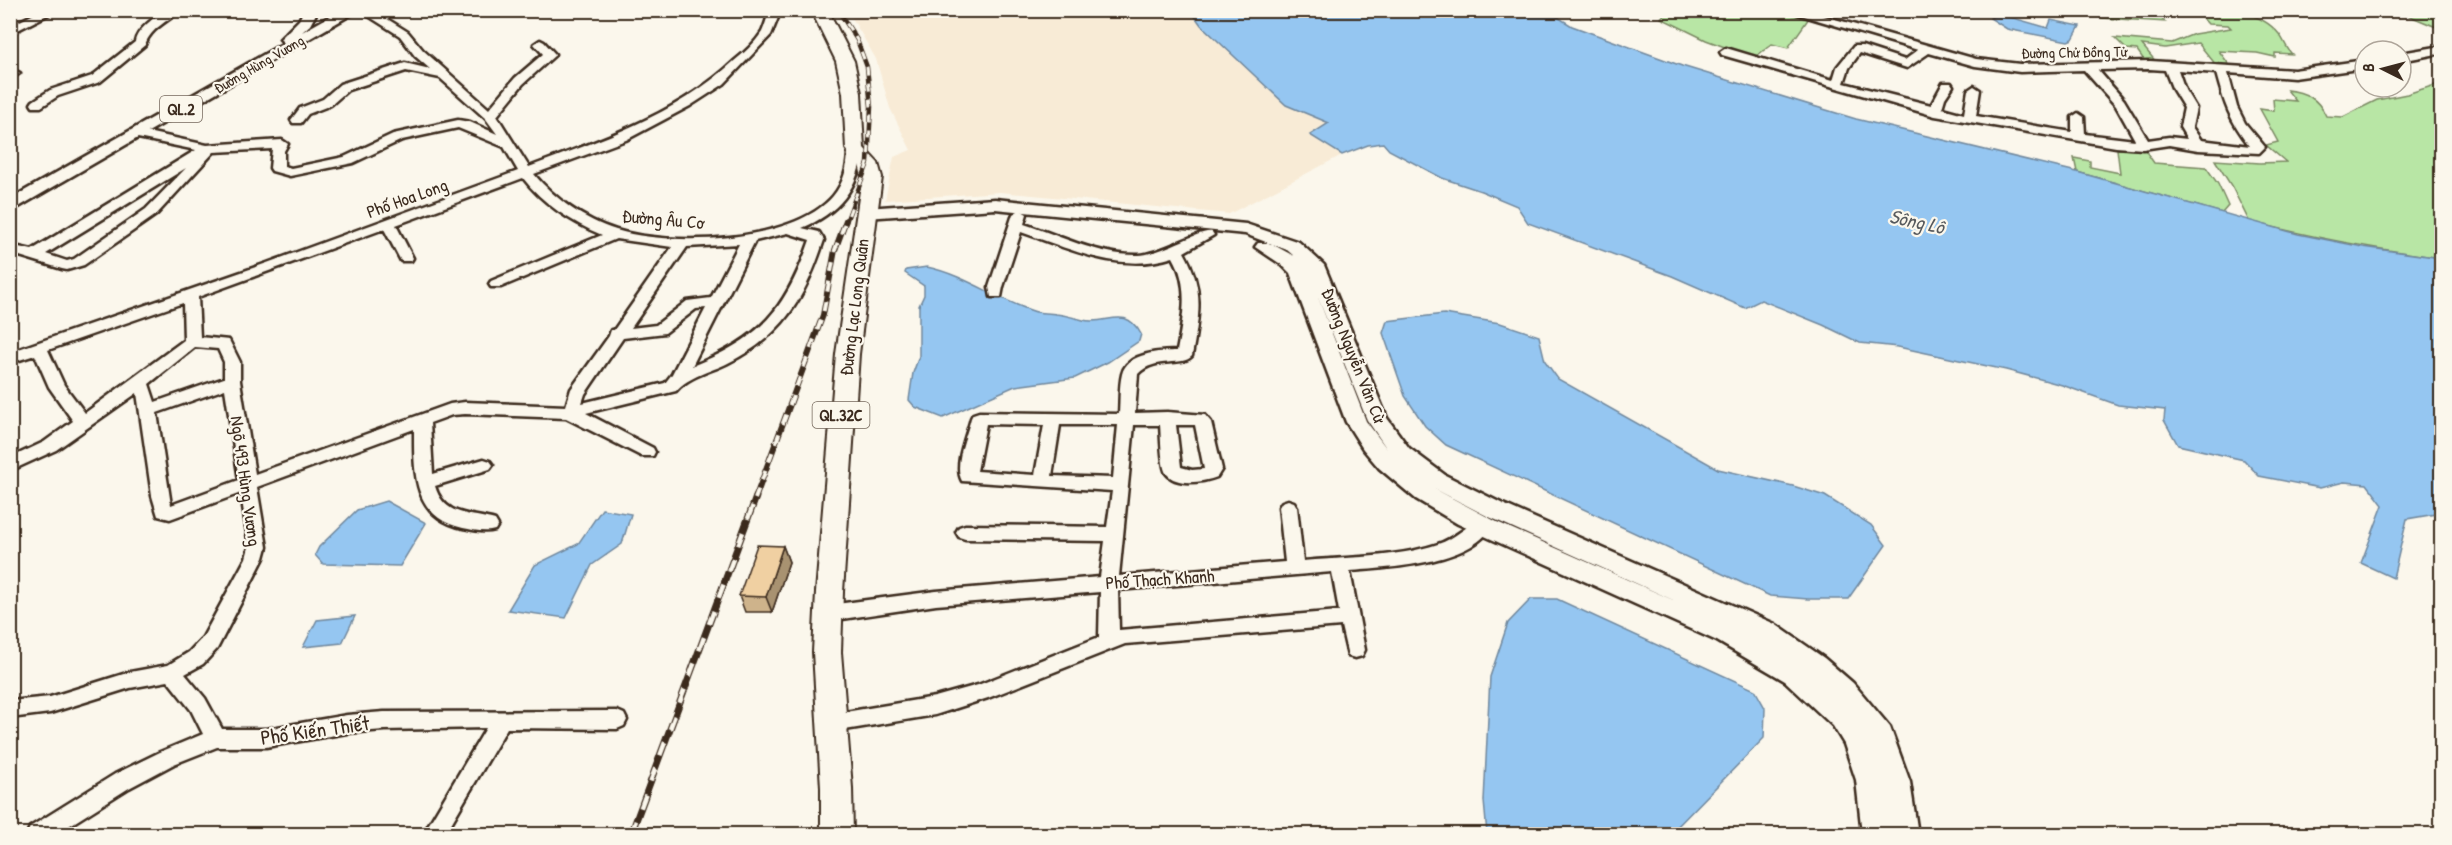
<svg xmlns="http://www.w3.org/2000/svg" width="2452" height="845" font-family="'Patrick Hand',sans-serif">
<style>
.built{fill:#f8ebd6}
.green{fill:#b8e6a5;stroke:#7a8862;stroke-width:1.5}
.water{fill:#95c6f1;stroke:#71889d;stroke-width:1.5}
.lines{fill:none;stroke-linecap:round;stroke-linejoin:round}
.minor-casing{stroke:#3b2a1e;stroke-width:5}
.major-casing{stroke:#3b2a1e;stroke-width:5}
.highway-casing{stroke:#3b2a1e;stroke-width:4}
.minor{fill:#fbf7ec;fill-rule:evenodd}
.major{fill:#fbf7ec;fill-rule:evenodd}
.highway{fill:#fbf7ec;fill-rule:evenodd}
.rail-far2-casing{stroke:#3b2a1e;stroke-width:4.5}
.rail-far1-casing{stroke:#3b2a1e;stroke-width:6}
.rail-casing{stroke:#3b2a1e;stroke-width:7}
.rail-far2{stroke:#fbf7ec;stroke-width:3;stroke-dasharray:8;stroke-linecap:butt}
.rail-far1{stroke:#fbf7ec;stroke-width:4;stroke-dasharray:10;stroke-linecap:butt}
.rail{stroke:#fbf7ec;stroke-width:4.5;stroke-dasharray:14;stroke-linecap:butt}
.wall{fill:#ceb38b;stroke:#3b2a1e;stroke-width:1.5}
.shaded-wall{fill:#a89271;stroke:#3b2a1e;stroke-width:1.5}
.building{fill:#f0d0a2;stroke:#3b2a1e;stroke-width:1.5}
.labels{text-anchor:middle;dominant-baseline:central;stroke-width:4.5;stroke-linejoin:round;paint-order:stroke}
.far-street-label{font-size:15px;fill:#3b2a1e;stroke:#fbf7ec}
.shield{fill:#fbf7ec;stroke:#75685c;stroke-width:1.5}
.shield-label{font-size:16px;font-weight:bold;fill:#3b2a1e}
.street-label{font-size:18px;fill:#3b2a1e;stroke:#fbf7ec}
.water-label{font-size:20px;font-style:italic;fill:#56595d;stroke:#fbf7ec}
.near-street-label{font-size:21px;fill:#3b2a1e;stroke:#fbf7ec}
</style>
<rect width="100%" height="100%" fill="#fbf7ec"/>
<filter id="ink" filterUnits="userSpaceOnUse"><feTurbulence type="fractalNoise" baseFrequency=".0167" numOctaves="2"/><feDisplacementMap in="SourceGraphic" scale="12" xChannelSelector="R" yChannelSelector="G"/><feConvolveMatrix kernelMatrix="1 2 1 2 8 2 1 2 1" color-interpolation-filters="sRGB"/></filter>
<g filter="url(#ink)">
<!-- built -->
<path class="built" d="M 848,11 L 1191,11 L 1201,25 L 1286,105 L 1329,123 L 1311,135 L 1342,155 L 1229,214 L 1000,192 L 885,200 L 894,157 L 911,150 L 890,108 L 876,59 Z"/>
<!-- green -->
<g class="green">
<path d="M 1668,10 L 1783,11 L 1809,18 L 1788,48 L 1772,44 L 1754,58 L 1706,40 L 1661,18 Z"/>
<path d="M 2100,11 L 2154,11 L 2165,22 L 2102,18 Z"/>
<path d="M 2186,11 C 2218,11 2256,6 2279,34 C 2284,40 2286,48 2292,54 L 2275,53 L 2275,57 L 2257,53 L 2219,51 L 2231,67 L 2217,66 L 2198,43 L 2165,48 L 2142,45 L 2157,63 L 2146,63 L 2137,50 L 2126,49 L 2115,38 L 2172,43 L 2194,34 L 2231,28 L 2228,25 L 2208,24 L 2196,11 Z"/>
<path d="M 2398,11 L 2441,11 L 2441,29 Z"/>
<path d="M 2441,83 L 2441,258 C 2376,249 2313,238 2249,221 L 2232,187 L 2215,160 L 2260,163 L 2286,162 L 2266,145 L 2278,142 L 2260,109 L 2274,111 L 2273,99 L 2296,101 L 2287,90 C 2305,92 2318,98 2326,116 L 2343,117 L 2377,100 L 2407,94 Z"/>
<path d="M 2117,149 L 2145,150 L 2154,163 L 2206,167 L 2218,184 L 2228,206 L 2222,213 L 2077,172 L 2074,158 L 2090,161 L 2090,167 L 2120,173 Z"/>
</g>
<!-- water -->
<g class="water">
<path d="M 1191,11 L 1548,11 L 1572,26 L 1682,66 L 1856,119 L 2077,172 L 2298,234 L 2363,247 L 2441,258 L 2441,513 L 2407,519 L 2393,578 L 2361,563 L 2383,505 L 2367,484 L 2344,482 L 2320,488 L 2259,476 L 2244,460 L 2178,445 L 2164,420 L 2165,410 L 2118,405 L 2062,385 L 2006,370 L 1898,347 L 1860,343 L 1823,325 L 1761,300 L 1745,308 L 1672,276 L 1528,223 L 1517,206 L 1481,191 L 1442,178 L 1389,150 L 1383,143 L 1368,145 L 1342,155 L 1310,135 L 1329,123 L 1286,105 L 1201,25 Z"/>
<path d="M 1995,15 L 2010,17 L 2048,28 L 2051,20 L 2080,26 L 2073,39 L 2068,41 L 2007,29 L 1990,18 Z"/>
<path d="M 927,267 C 965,275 996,299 1033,311 C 1040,314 1049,312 1056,314 C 1066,315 1074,318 1083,320 C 1108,326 1124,304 1141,334 L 1139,341 L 1108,362 L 1075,378 L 1015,386 L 943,418 L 915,407 L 909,400 L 913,373 L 919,356 L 919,306 L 924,295 L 924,286 L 905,273 L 906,270 Z"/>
<path d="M 1444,314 L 1500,323 L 1539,336 L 1545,361 L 1558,379 L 1718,469 L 1793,486 L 1825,496 L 1871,525 L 1886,545 L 1848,599 L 1808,599 L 1770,596 L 1446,445 L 1425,426 L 1405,396 L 1383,333 L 1387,321 Z"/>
<path d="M 386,501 L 426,523 L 400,566 L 323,564 L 315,555 L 319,547 L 357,510 Z"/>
<path d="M 602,509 L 631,514 L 622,544 L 592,565 L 566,618 L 508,610 L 535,565 L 578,544 Z"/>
<path d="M 1531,599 L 1557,599 L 1755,690 L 1765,708 L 1764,738 L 1670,834 L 1487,834 L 1484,801 L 1490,677 L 1508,623 Z"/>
<path d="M 355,616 L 342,643 L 303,647 L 317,620 Z"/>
</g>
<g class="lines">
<!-- minor casing -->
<g class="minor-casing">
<g id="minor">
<path d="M 42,10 L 57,10 L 10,34 L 10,26 Z"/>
<path d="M 166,10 L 181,10 C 167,22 151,28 145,45 L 100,82 L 58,96 L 41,107 L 33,107 L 31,104 L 33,101 L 50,90 L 92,76 L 135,42 C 136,30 156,16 166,10 Z"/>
<path d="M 359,10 L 373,10 L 408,32 L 423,50 L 489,109 L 515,78 L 543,54 L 534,44 L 540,40 L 544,42 L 555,54 L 554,56 L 523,84 L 497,116 L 529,167 C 600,140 676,115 733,62 C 743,54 755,43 762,32 C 765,26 767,17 770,10 L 781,10 L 771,35 L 724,84 L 690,106 L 626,140 L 534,174 C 555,199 584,220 616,230 C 670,247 793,243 833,196 C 844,183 848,166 848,149 L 855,145 L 862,149 C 860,188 837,214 802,228 L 819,232 L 824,240 C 805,298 784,335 728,363 C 710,372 689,376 676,391 L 586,413 L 653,448 L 655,452 L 653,456 L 641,456 L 566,418 L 465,414 L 452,415 L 430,423 L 433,474 L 484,459 L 490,461 L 493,465 L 490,469 L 435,486 C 444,517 471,513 495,520 L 498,525 L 495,530 C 485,533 473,530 463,528 C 412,517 414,471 414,429 L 257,487 L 267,547 L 264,558 L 217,649 L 203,664 L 185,674 L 205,698 L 222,729 L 266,729 L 347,715 L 384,712 L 617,711 L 624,714 L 627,720 L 624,726 L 617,729 L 507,728 L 445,834 L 423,834 L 486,728 L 384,730 L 347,733 L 266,747 L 217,747 L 174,764 L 129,788 L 56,834 L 27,834 L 30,827 L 115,774 L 160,752 L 203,734 L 191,710 L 168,681 L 130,688 L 50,713 L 10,718 L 10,701 L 50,697 L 130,672 L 168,665 L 189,652 L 203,637 L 246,558 L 249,547 L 241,493 L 170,519 L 158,516 L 152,496 L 137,393 L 56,450 L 10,471 L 10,458 L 44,442 L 73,421 L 49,387 L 35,355 L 10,363 L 10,352 L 267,263 L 518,171 L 504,147 L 458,128 L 402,140 L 353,163 L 290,176 L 272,171 L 270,168 L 272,149 L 214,152 L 156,215 L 84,265 L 67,270 L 62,269 L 10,253 L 10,245 L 32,250 L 196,150 L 133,137 L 132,134 L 133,131 L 138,130 L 207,145 L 282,140 L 288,144 L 284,151 L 284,166 L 291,168 L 344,157 L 393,134 L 458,120 L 470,122 L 497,134 L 486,119 L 440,78 L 406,71 L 348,90 L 331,105 L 308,114 L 301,123 L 293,123 L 291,120 L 300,108 L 323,99 L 340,84 L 405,63 L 430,69 L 415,56 L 400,36 ZM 186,168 L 146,209 L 74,259 L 67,261 L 46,254 ZM 523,178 C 543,204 571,222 602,235 L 491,281 L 489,284 L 491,287 L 501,287 L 616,239 L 672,247 L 614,330 L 611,330 L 609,336 L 571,389 L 566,406 L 465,402 L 450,404 L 255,474 L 240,381 L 240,362 L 229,340 L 200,337 L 198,297 L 384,229 L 401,261 L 411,261 L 413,258 L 396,225 ZM 788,233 L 810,240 C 786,309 761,339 692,366 L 755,241 ZM 739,244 L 711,298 L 687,301 L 656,325 L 631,328 L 687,247 ZM 183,303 L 184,340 L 85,413 L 64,385 L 48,350 ZM 706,308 L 672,374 L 665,383 L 582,403 L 585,394 L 623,338 L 665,333 L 696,309 ZM 195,347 L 218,349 L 224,362 L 224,378 L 155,402 L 149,384 ZM 225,389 L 239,480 L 171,505 L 157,413 Z"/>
<path d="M 1784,10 L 1803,10 L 1976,59 L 2020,64 L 2150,61 L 2294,70 L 2365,60 L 2365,68 L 2294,78 L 2228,73 L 2237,107 L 2245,123 L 2265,147 L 2259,153 L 2198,150 L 2169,145 L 2143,149 L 2116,147 L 1935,116 L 1722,55 L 1720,52 L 1726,48 L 1833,80 L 1837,67 L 1854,46 L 1862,46 L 1905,60 L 1918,50 ZM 1860,53 L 1907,68 L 1929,53 L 1975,66 L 2020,72 L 2084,70 L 2116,106 L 2135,140 L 2085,134 L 2084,117 L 2078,113 L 2072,117 L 2072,132 L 1976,116 L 1980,90 L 1974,86 L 1968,90 L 1964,114 L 1942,108 L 1945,98 L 1953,86 L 1951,83 L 1943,83 L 1931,105 L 1844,83 L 1849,68 ZM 2150,69 L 2165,70 L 2173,90 L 2184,108 L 2180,127 L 2187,139 L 2169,137 L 2148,140 L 2124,100 L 2098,70 ZM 2178,70 L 2216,73 C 2224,103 2230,121 2250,146 L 2201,140 L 2192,127 L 2196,108 L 2185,90 Z"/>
<path d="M 2442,46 L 2442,53 L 2401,61 L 2401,53 Z"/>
<path d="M 10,68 L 20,73 L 10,80 Z"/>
<path d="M 1020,210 L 1027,214 L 1024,224 C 1061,236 1099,256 1139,255 C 1162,254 1200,229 1212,232 L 1214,235 L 1184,252 C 1205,289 1199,316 1192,356 C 1183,367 1155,356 1138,374 L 1135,413 L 1167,412 L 1205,415 L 1211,422 L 1222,469 L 1217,477 C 1204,482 1176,487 1166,473 C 1161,465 1161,435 1160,425 L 1134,425 L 1119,576 L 1285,562 L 1279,507 L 1282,502 L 1288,500 L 1294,502 L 1297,507 L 1303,561 C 1347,557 1396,558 1438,544 C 1455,539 1467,524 1483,519 L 1489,521 L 1492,526 C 1471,564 1388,568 1350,571 L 1365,650 L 1362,656 L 1355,658 L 1348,656 L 1341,626 L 1125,644 L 988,698 L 935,715 L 833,732 L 826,729 L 823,723 L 826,717 L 833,714 L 935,697 L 978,685 L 1099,637 L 1100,592 L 936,605 L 829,621 L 822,618 L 820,613 L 822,608 L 829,605 L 936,591 L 1100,577 L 1105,541 L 965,539 L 959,537 L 956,532 L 959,527 L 965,525 L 1107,527 L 1112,491 L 962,481 C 953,465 967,435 971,418 L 973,414 L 979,412 L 1119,414 C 1120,401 1119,386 1122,374 C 1127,353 1160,351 1177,351 C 1183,319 1190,286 1173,257 C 1121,274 1070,249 1021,232 L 1003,287 L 1001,297 L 991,297 L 989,287 L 1013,214 ZM 986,424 L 1044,425 L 1035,475 L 977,471 ZM 1060,425 L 1118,425 L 1113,478 L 1052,476 ZM 1176,425 L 1195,425 L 1204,469 L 1192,470 L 1181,467 ZM 1332,572 L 1339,611 L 1119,630 L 1118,590 Z"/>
</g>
</g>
<!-- major casing -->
<g class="major-casing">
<g id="major">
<path d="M 304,10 L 318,10 L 310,25 L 302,32 L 341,10 L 359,10 L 10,212 L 10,199 L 284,43 L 280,39 L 299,20 Z"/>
<path d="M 995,199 L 1246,224 L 1299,242 L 1324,265 L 1387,418 L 1409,448 L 1445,475 L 1503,504 L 1775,624 L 1824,658 L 1853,683 L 1890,727 L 1910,782 L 1918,834 L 1890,834 L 1890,829 L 1890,834 L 1862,834 L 1856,780 L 1844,744 L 1833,726 L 1785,681 L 1717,641 L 1458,524 L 1416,499 L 1379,468 L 1363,449 L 1346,422 L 1290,273 L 1282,265 L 1255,247 L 1258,243 L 1270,243 L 1294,256 L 1287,250 L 1245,234 L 995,209 L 866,218 L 860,217 L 857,213 L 860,209 L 866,208 ZM 1317,295 L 1367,420 L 1387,449 L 1366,421 ZM 1431,487 L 1487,516 L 1682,604 L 1497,522 Z"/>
</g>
</g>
<!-- highway casing -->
<g class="highway-casing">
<path id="highway" d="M 811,10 L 828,10 L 854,61 L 861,93 L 864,148 L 878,163 L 882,177 L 859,354 L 843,592 L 841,652 L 852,788 L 853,834 L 821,834 L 821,788 L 813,652 L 816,592 L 836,354 L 862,177 L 859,164 L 846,149 L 843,93 L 836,61 Z"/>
</g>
<!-- minor -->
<use href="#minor" class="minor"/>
<!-- major -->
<use href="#major" class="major"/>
<!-- highway -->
<use href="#highway" class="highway"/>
<!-- rail-far2 casing -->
<g class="rail-far2-casing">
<path id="rail-far2" d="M 838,10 L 857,40 L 867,67 L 871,107 L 868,163 L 846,222"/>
</g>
<!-- rail-far1 casing -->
<g class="rail-far1-casing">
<path id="rail-far1" d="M 755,499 L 823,315 L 835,250 L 846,220"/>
</g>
<!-- rail casing -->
<g class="rail-casing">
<path id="rail" d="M 631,834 L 756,497"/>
</g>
<!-- rail-far2 -->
<use href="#rail-far2" class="rail-far2"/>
<!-- rail-far1 -->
<use href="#rail-far1" class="rail-far1"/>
<!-- rail -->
<use href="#rail" class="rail"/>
</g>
<!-- wall -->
<path class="wall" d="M 783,546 L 789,562 L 772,612 L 745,612 L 739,596 Z"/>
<!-- shaded-wall -->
<path class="shaded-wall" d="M 783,546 L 789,562 L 772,612 L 766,597 Z"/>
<!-- building -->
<path class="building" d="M 757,545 L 783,546 L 766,597 L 739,596 Z"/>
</g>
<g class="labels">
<!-- far-street labels -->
<g class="far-street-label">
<text transform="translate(2074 52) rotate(-1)">Đường Chử Đồng Tử</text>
<text transform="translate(259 64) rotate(-30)">Đường Hùng Vương</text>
</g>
<!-- shield labels -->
<g class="shield">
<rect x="160" y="96" width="42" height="26" rx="4.5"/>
<rect x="812.5" y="402" width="57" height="26" rx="4.5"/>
</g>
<g class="shield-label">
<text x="181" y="109">QL.2</text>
<text x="841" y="415">QL.32C</text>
</g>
<!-- street labels -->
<g class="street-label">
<text transform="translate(407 198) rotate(-20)">Phố Hoa Long</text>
<text transform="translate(663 219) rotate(5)">Đường Âu Cơ</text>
<text transform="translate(854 307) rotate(-83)">Đường Lạc Long Quân</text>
<text transform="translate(1354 355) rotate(68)">Đường Nguyễn Văn Cừ</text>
<text transform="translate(246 481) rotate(82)">Ngõ 493 Hùng Vương</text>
<text transform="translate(1160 579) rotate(-4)">Phố Thạch Khanh</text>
</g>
<!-- water labels -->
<g class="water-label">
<text transform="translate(1917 221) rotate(12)">Sông Lô</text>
</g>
<!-- near-street labels -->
<g class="near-street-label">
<text transform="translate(315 730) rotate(-8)">Phố Kiến Thiết</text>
</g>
</g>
<!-- margin -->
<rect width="2452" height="845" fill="none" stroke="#fbf7ec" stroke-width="36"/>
<rect x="18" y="18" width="2416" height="809" fill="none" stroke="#3b2a1e" stroke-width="2" filter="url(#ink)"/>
<!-- north arrow -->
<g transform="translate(2383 69) rotate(276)"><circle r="28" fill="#fbf7ec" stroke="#aea59a" stroke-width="1.5"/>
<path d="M0-4.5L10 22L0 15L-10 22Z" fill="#3b2a1e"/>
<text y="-9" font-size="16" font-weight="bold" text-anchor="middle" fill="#3b2a1e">B</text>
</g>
</svg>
